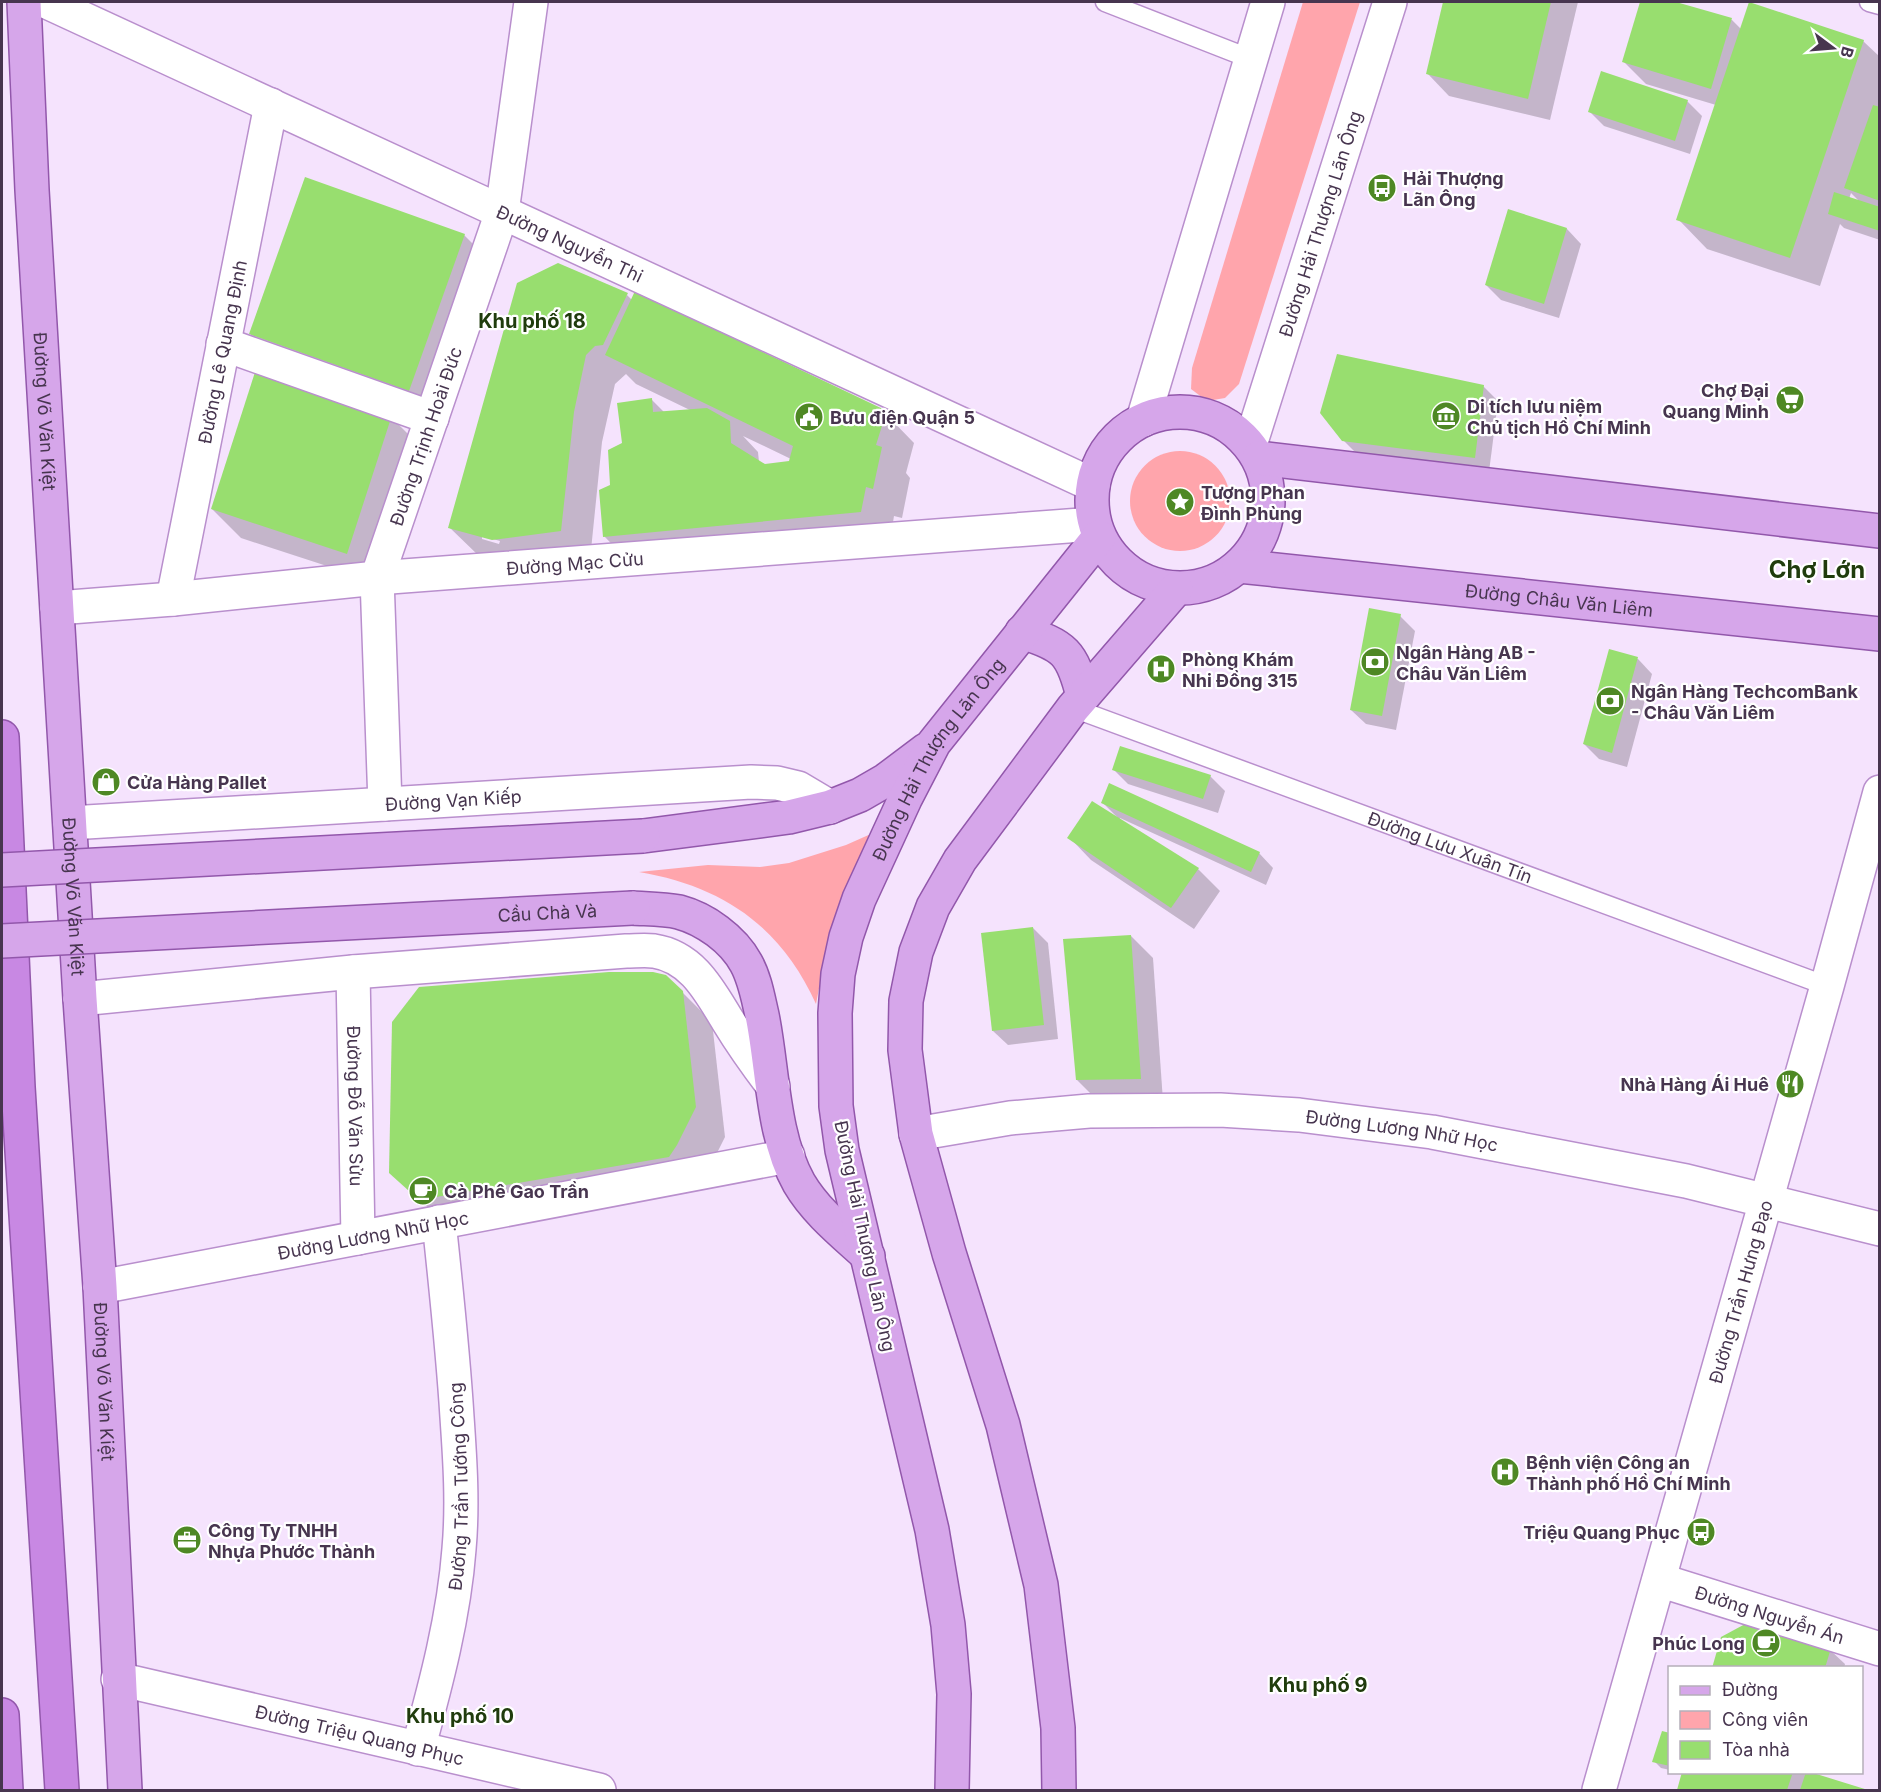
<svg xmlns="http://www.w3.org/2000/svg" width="1881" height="1792" font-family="Inter,sans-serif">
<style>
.green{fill:#ffa5ac}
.shadow{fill:#0003;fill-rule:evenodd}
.building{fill:#98de6f}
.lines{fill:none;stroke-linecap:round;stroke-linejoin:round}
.service-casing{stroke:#b98fcd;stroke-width:21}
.minor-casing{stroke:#b98fcd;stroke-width:36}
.tertiary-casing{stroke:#b98fcd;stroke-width:36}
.secondary-casing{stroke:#b98fcd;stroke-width:36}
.primary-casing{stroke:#9257ab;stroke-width:36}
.trunk-casing{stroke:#9257ab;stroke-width:36}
.service{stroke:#fff;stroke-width:18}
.minor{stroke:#fff;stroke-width:33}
.tertiary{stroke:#fff;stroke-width:33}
.secondary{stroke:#fff;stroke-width:33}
.primary{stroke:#d6a6ea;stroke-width:33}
.trunk{stroke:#c888e3;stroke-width:33}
.primary-bridge-casing{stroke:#9257ab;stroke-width:36;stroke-linecap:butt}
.primary-bridge{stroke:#d6a6ea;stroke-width:33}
.labels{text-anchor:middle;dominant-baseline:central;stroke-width:4.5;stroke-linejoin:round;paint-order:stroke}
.poi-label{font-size:18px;font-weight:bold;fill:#47354f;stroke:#fff;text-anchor:start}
.street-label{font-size:18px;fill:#47354f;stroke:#fff}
.neighbourhood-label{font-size:20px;font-weight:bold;fill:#203c0d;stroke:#fff}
.district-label{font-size:24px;font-weight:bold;fill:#203c0d;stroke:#fff}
</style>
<rect width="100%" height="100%" fill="#f5e3fd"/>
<!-- green -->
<g class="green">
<path d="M 1303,2 L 1360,2 L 1239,384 L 1225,398 L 1207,401 L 1191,389 L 1192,368 Z"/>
<circle cx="1180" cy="501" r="50"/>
<path d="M 873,833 L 835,920 L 824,962 L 816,1004 C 781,926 722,886 639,872 L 708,865 L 760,867 L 789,863 L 846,845 Z"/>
</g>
<!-- shadow -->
<g class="shadow">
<path d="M 1445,2 L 1578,2 L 1550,120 L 1449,96 L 1427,73 Z"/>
<path d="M 1642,2 L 1671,2 L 1732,20 L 1741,29 L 1863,41 L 1880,57 L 1880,240 L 1844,228 L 1840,224 L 1820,286 L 1707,249 L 1678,219 L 1716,105 L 1646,84 L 1624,62 ZM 1851,193 L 1861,203 L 1849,199 Z"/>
<path d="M 1687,101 L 1702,116 L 1690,154 L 1604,126 L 1589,111 Z"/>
<path d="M 1509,211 L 1567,229 L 1581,244 L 1559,318 L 1501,300 L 1486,285 Z"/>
<path d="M 464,235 L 493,264 L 438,420 L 280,363 L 251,334 Z"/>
<path d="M 627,295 L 632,300 L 882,410 L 914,443 L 906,473 L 910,478 L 902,518 L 894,516 L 890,541 L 633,566 L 604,536 L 612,486 L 624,444 L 652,400 L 665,413 L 692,411 L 636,384 L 626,374 L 615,384 L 602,442 L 590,560 L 479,556 L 449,527 ZM 743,436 L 791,459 L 791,463 L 765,466 L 759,462 L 758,452 ZM 482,536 L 500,541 L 499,544 L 482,539 Z"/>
<path d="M 1483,386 L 1498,401 L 1489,472 L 1366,463 L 1343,440 Z"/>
<path d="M 391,417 L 420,446 L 376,582 L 241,538 L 212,509 Z"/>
<path d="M 1400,616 L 1415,631 L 1396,730 L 1366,724 L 1351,710 Z"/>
<path d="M 1610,651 L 1638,659 L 1652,674 L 1627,767 L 1599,759 L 1584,744 Z"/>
<path d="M 1114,770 L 1210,776 L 1225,791 L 1218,813 L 1128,784 Z"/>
<path d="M 1102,802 L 1259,853 L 1273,868 L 1266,885 L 1120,818 L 1119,820 L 1198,869 L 1220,891 L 1194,929 L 1091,860 L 1069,837 L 1118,818 Z"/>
<path d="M 1033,928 L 1048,943 L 1058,1039 L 1008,1045 L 993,1031 Z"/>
<path d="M 1131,936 L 1153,958 L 1163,1101 L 1099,1102 L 1077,1080 Z"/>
<path d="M 682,992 L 712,1022 L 725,1137 L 706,1175 L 450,1228 L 391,1172 Z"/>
<path d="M 1830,1650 L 1845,1664 L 1844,1668 L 1714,1668 Z"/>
<path d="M 1670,1734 L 1670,1770 L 1661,1768 L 1654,1761 Z"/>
<path d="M 1677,1772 L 1812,1772 L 1811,1774 L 1864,1790 L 1679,1790 L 1683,1774 Z"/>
</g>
<!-- building -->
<g class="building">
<path d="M 1443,2 L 1551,2 L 1528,99 L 1426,74 Z"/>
<path d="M 1640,2 L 1676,2 L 1732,18 L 1711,89 L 1622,62 Z"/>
<path d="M 1749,2 L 1864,40 L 1790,258 L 1676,220 Z"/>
<path d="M 1601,71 L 1688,100 L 1675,141 L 1588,112 Z"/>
<path d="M 1873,105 L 1880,107 L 1880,201 L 1844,188 Z"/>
<path d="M 305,177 L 465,234 L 409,391 L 249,334 Z"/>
<path d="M 1834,192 L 1880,207 L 1880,231 L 1828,214 Z"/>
<path d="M 1508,209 L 1567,228 L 1544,304 L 1485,285 Z"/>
<path d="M 558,263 L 628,293 L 603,345 L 595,346 L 586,355 L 574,412 L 561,531 L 492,540 L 448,528 L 517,283 Z"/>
<path d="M 635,291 L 883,409 L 886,413 L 876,445 L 882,447 L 873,489 L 866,487 L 861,512 L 603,537 L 599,490 L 610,485 L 608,450 L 622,443 L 617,403 L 652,398 L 653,412 L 707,408 L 730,421 L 731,443 L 765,464 L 789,461 L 793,446 L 605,355 Z"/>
<path d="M 1337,354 L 1484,385 L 1475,458 L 1342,441 L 1320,413 Z"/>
<path d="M 256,369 L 392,415 L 347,554 L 211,509 Z"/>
<path d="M 1369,608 L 1401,614 L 1382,716 L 1350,710 Z"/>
<path d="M 1609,649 L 1638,657 L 1612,753 L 1583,744 Z"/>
<path d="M 1120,746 L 1211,775 L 1203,799 L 1112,770 Z"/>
<path d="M 1109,783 L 1260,852 L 1251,872 L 1101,803 Z"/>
<path d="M 1092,801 L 1199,868 L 1171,908 L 1067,838 Z"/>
<path d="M 1033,927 L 1044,1025 L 992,1031 L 981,933 Z"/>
<path d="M 1131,935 L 1141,1079 L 1076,1080 L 1063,939 Z"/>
<path d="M 609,972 L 653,972 L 666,975 L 683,991 L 696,1107 L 677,1145 L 669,1157 L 419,1200 L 389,1173 L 392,1022 L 419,987 Z"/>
<path d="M 1747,1623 L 1831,1648 L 1825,1668 L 1712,1668 L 1721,1637 Z"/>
<path d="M 1662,1731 L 1670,1733 L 1670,1766 L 1652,1762 Z"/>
<path d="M 1682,1772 L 1793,1772 L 1787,1790 L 1677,1790 Z"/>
<path d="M 1806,1772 L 1810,1772 L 1868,1790 L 1800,1790 Z"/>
</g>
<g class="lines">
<!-- service casing -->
<g class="service-casing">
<g id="service">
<path d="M 1105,2 L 1251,59"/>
<path d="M 1869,2 L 1880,5"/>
<path id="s1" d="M 1073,708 L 1827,986"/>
</g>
</g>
<!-- minor casing -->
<g class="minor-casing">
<g id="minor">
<path d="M 223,344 L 432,418"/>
<path id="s2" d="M 173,599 L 271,105"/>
<path id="s3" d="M 385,804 L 377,578 L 502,212 L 531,2"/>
<path id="s4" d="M 70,823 L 751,782 L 777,783 L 798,788 L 830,807"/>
<path id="s5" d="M 353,972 L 358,1238"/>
<path d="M 80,999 L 353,972 L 626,951 C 635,951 645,950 654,951 C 693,957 710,992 728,1021 C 742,1044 757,1065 773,1086"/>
<path id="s6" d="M 1659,1580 L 1880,1649"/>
<path id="s7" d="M 418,1749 C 436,1684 454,1616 459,1549 C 463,1505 460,1460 457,1417 C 453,1352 446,1287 439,1222"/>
</g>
</g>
<!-- tertiary casing -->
<g class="tertiary-casing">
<g id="tertiary">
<path id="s8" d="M 47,2 L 1093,485"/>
<path id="s9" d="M 57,608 L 173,599 L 377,578 L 1094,524"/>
<path id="s10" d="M 916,1134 L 1010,1118 L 1089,1111 L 1220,1110 L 1299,1115 L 1432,1132 L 1686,1181 L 1880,1229"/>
<path id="s11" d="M 100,1287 L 788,1156"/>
<path id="s12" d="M 118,1679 L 599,1790"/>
</g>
</g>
<!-- secondary casing -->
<g class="secondary-casing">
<g id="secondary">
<path d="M 1143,420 L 1268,2"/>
<path id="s13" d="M 1250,445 L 1390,2"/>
<path id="s14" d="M 1599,1790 L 1827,986 L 1880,792"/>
</g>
</g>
<!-- primary casing -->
<g class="primary-casing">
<g id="primary">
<path id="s15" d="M 24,2 L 32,190 L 80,999 L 100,1287 L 125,1790"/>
<circle cx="1180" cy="500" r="88"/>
<path d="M 1259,458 L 1880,531"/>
<path id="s16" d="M 1239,566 L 1880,634"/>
<path d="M 1022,632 C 1065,646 1072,652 1083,696"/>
<path d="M 643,836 L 789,817 L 830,807 L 860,795 L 886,780 L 926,750"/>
<path d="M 633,908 C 648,909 664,909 679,912 C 705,919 733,939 746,963 C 755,979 758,998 762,1015 C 773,1069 772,1135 799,1183 C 816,1212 844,1234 868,1256"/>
<path id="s17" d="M 952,1790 L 954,1694 L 948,1625 L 932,1530 L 842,1150 L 836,1106 L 835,1013 L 838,974 L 846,937 L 859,899 L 905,799 L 934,743 L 1099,537"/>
<path d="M 1059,1790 L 1058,1728 L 1041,1585 L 1003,1425 L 949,1253 L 916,1134 L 905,1050 L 906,1001 L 916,952 L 933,907 L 960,860 L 1073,708 L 1176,589"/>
</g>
</g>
<!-- trunk casing -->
<g class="trunk-casing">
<g id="trunk">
<path d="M 2,737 L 18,1087 L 62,1790"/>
<path d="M 2,1715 L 6,1790"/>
</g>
</g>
<!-- service -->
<use href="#service" class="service"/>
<!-- minor -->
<use href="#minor" class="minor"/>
<!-- tertiary -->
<use href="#tertiary" class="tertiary"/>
<!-- secondary -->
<use href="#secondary" class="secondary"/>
<!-- primary -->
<use href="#primary" class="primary"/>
<!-- trunk -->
<use href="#trunk" class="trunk"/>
<!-- primary-bridge casing -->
<g class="primary-bridge-casing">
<g id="primary-bridge">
<path d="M 2,870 L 643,836"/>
<path id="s18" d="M 2,941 L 633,908"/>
</g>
</g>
<!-- primary-bridge -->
<use href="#primary-bridge" class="primary-bridge"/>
</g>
<!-- icons -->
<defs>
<g id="bus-disc" transform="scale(1.5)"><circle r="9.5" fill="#4e8824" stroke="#fff"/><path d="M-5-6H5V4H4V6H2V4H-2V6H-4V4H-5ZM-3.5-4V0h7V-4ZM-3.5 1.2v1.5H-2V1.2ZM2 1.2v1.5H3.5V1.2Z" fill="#fff"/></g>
<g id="supermarket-disc" transform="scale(1.5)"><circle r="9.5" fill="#4e8824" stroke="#fff"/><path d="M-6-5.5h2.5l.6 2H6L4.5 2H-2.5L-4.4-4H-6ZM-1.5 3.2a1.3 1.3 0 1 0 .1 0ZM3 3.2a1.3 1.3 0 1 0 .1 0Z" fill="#fff"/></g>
<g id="museum-disc" transform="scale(1.5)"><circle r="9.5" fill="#4e8824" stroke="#fff"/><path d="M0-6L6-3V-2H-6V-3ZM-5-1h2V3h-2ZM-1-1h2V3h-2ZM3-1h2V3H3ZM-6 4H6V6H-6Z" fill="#fff"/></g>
<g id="civic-disc" transform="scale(1.5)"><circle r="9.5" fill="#4e8824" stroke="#fff"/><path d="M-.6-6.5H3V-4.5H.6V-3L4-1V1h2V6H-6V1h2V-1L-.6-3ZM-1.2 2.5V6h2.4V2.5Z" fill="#fff"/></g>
<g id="sight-disc" transform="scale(1.5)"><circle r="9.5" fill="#4e8824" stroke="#fff"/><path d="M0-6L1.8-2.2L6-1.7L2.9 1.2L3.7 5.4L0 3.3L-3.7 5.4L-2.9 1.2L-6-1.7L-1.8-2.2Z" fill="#fff"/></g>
<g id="bank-disc" transform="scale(1.5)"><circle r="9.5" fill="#4e8824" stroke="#fff"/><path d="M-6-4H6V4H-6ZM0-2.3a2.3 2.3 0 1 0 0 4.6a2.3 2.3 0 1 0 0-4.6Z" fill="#fff"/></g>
<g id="hospital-disc" transform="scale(1.5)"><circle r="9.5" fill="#4e8824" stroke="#fff"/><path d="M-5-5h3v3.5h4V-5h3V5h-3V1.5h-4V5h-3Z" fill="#fff"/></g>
<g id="shop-disc" transform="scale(1.5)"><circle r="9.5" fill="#4e8824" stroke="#fff"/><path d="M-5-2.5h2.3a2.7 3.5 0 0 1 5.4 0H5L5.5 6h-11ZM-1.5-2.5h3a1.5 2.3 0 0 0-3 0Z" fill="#fff"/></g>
<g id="restaurant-disc" transform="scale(1.5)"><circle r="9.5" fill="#4e8824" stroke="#fff"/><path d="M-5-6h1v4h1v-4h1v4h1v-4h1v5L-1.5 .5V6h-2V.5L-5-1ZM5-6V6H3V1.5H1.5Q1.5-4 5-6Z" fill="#fff"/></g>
<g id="cafe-disc" transform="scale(1.5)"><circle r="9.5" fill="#4e8824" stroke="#fff"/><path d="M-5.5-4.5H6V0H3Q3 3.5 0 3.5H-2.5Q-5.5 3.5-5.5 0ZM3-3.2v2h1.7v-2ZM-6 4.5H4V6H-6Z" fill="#fff"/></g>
<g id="office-disc" transform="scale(1.5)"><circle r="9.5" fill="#4e8824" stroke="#fff"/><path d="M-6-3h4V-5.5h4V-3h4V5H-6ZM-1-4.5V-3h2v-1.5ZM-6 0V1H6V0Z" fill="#fff"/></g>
</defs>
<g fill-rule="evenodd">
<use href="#bus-disc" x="1382" y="188"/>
<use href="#supermarket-disc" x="1790" y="400"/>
<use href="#museum-disc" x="1446" y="416"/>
<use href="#civic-disc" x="809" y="417"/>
<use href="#sight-disc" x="1180" y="502"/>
<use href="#bank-disc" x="1375" y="662"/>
<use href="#hospital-disc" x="1161" y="669"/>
<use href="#bank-disc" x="1610" y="701"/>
<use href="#shop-disc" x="106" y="782"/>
<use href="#restaurant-disc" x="1790" y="1084"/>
<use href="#cafe-disc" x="423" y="1191"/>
<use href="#hospital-disc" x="1505" y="1472"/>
<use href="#bus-disc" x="1701" y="1532"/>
<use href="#office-disc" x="187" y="1540"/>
<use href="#cafe-disc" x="1766" y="1643"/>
</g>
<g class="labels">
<!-- poi labels -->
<g class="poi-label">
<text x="1403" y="178">Hải Thượng<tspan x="1403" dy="21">Lãn Ông</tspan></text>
<text x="1769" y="390" text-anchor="end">Chợ Đại<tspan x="1769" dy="21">Quang Minh</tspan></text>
<text x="1467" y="406">Di tích lưu niệm<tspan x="1467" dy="21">Chủ tịch Hồ Chí Minh</tspan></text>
<text x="830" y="417">Bưu điện Quận 5</text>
<text x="1201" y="492">Tượng Phan<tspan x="1201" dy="21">Đình Phùng</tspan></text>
<text x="1396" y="652">Ngân Hàng AB -<tspan x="1396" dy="21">Châu Văn Liêm</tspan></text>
<text x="1182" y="659">Phòng Khám<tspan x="1182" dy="21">Nhi Đồng 315</tspan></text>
<text x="1631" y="691">Ngân Hàng TechcomBank<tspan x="1631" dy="21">- Châu Văn Liêm</tspan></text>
<text x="127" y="782">Cửa Hàng Pallet</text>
<text x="1769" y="1084" text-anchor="end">Nhà Hàng Ái Huê</text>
<text x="444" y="1191">Cà Phê Gao Trần</text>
<text x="1526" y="1462">Bệnh viện Công an<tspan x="1526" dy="21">Thành phố Hồ Chí Minh</tspan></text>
<text x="208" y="1530">Công Ty TNHH<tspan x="208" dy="21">Nhựa Phước Thành</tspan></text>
<text x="1680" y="1532" text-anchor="end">Triệu Quang Phục</text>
<text x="1745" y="1643" text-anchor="end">Phúc Long</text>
</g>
<!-- street labels -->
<g class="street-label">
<text stroke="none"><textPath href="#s13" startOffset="232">Đường Hải Thượng Lãn Ông</textPath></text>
<text stroke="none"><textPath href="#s8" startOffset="576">Đường Nguyễn Thi</textPath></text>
<text stroke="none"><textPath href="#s2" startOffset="252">Đường Lê Quang Định</textPath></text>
<text stroke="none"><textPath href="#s15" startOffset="410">Đường Võ Văn Kiệt</textPath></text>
<text stroke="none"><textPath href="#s3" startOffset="376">Đường Trịnh Hoài Đức</textPath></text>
<text stroke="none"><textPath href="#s9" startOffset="520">Đường Mạc Cửu</textPath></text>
<text stroke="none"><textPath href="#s16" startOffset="322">Đường Châu Văn Liêm</textPath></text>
<text stroke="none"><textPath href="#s17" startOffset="1068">Đường Hải Thượng Lãn Ông</textPath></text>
<text stroke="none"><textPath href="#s4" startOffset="384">Đường Vạn Kiếp</textPath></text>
<text stroke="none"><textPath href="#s1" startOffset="402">Đường Lưu Xuân Tín</textPath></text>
<text stroke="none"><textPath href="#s15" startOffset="896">Đường Võ Văn Kiệt</textPath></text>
<text stroke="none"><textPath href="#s18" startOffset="546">Cầu Chà Và</textPath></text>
<text stroke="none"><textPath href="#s5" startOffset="134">Đường Đỗ Văn Sửu</textPath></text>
<text stroke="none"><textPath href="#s10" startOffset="489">Đường Lương Nhữ Học</textPath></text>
<text stroke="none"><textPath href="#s11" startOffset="278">Đường Lương Nhữ Học</textPath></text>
<text transform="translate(865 1236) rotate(78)">Đường Hải Thượng Lãn Ông</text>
<text stroke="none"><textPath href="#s14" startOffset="518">Đường Trần Hưng Đạo</textPath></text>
<text stroke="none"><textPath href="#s15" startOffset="1382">Đường Võ Văn Kiệt</textPath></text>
<text stroke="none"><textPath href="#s7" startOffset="267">Đường Trần Tướng Công</textPath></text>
<text stroke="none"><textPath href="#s6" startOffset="116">Đường Nguyễn Án</textPath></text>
<text stroke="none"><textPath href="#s12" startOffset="248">Đường Triệu Quang Phục</textPath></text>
</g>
<!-- neighbourhood labels -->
<g class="neighbourhood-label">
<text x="532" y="321">Khu phố 18</text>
<text x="1318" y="1685">Khu phố 9</text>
<text x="460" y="1716">Khu phố 10</text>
</g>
<!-- district labels -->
<g class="district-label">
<text x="1817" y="569">Chợ Lớn</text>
</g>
</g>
<!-- border -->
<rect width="1881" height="1792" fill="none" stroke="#47354f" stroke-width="6"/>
<!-- legend -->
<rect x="1668" y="1666" width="195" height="108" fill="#ffffff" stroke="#b5aeb9" stroke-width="1.5"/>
<rect x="1680" y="1686" width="30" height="9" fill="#d6a6ea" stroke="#b5aeb9" stroke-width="1.5"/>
<text x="1722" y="1696" font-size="18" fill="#47354f">Đường</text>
<rect x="1680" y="1711" width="30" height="18" fill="#ffa5ac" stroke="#b5aeb9" stroke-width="1.5"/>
<text x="1722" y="1726" font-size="18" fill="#47354f">Công viên</text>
<rect x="1680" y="1741" width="30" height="18" fill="#98de6f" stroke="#b5aeb9" stroke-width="1.5"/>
<text x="1722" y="1756" font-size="18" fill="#47354f">Tòa nhà</text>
<!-- north arrow -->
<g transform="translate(1833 48) rotate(106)" stroke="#ffffff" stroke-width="4.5" paint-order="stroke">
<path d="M0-4.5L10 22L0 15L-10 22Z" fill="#47354f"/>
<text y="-9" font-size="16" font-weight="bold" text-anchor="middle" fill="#47354f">B</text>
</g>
</svg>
